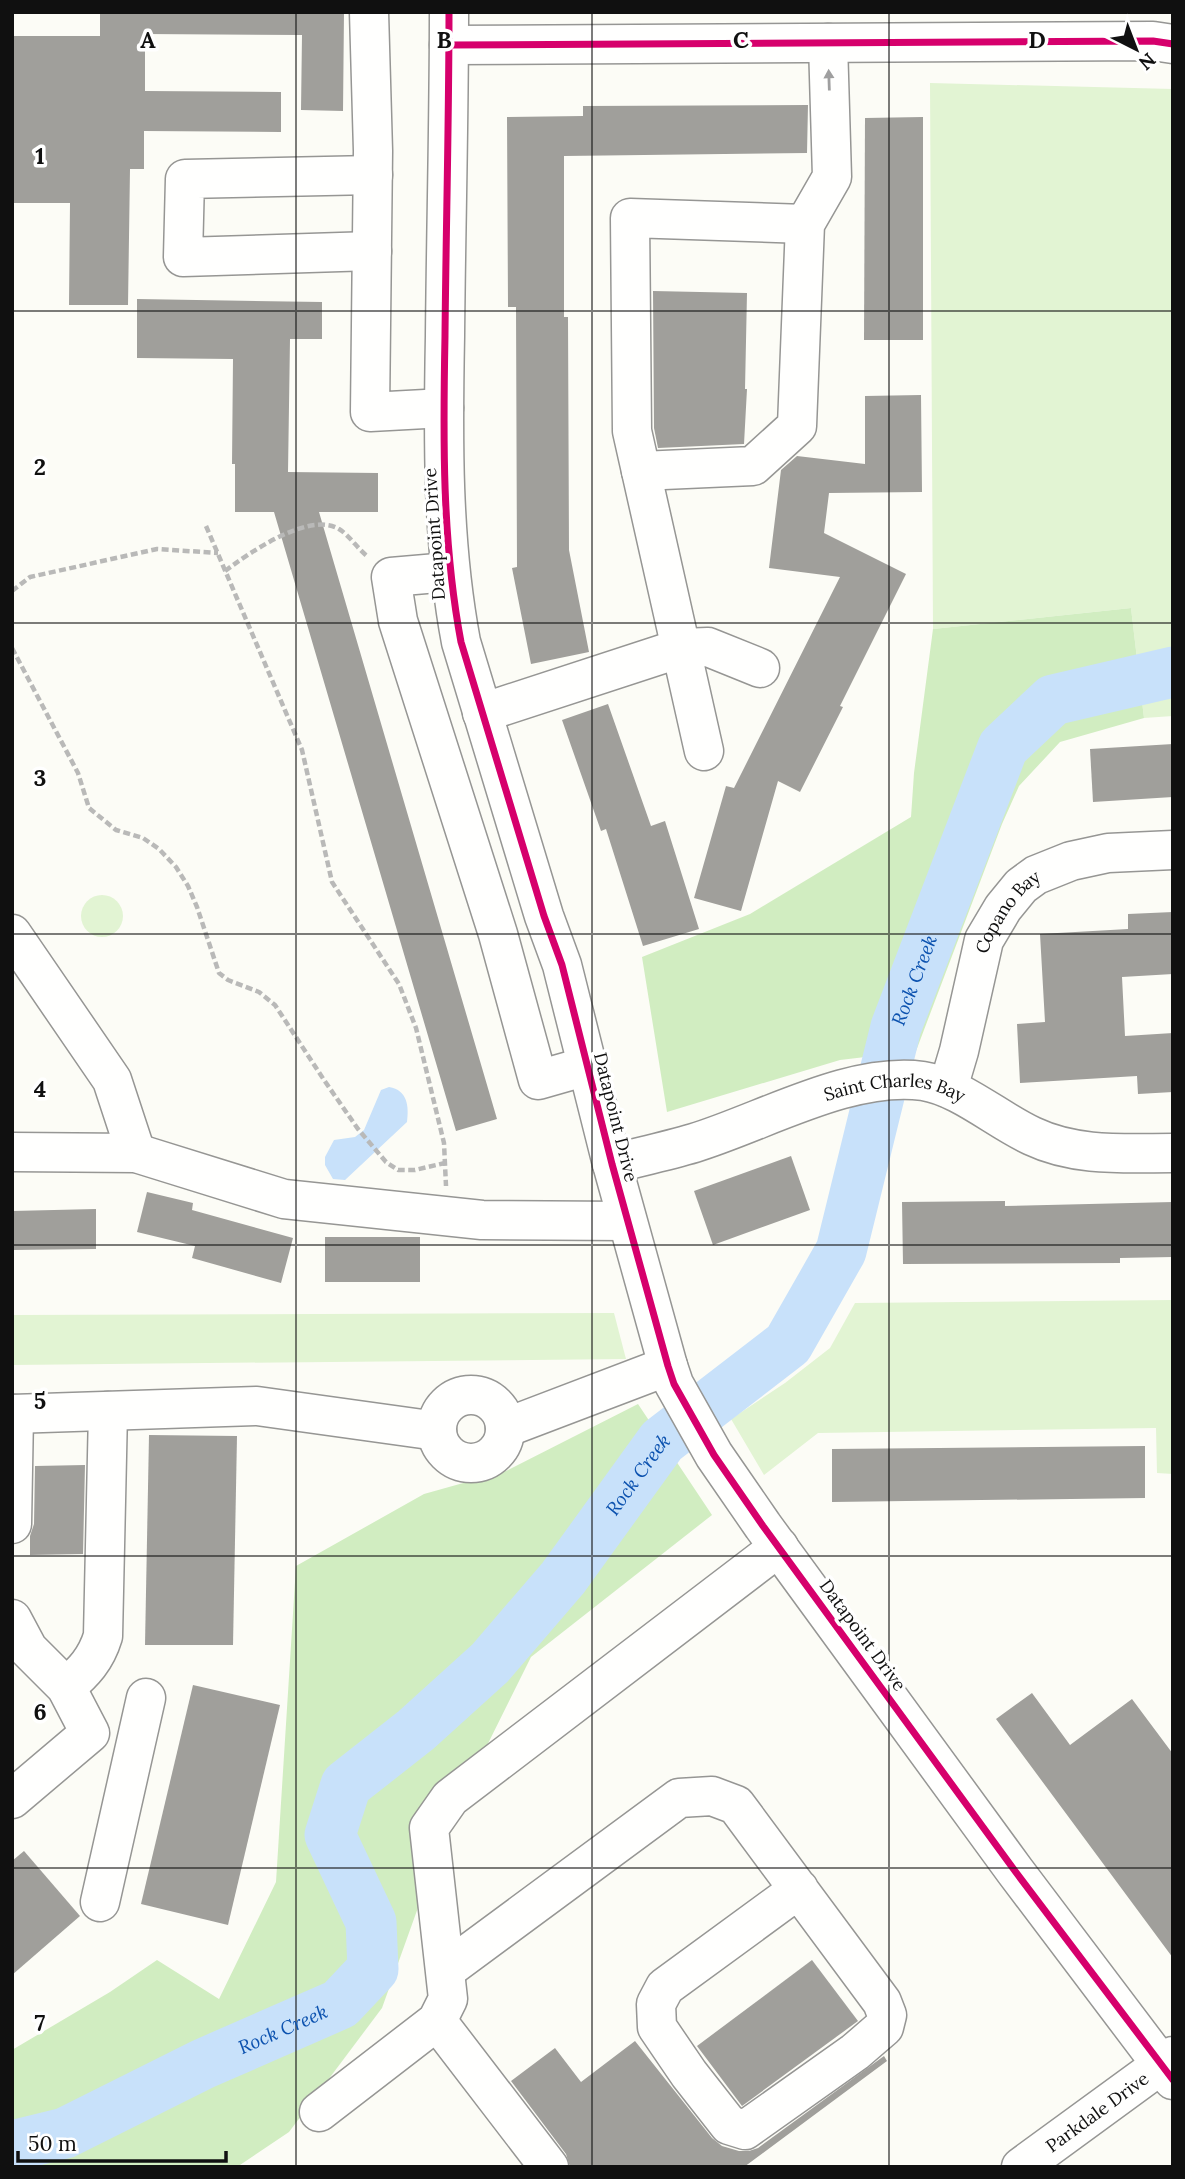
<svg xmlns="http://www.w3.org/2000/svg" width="1185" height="2179" font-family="Lora,serif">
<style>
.green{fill:#e2f4d3}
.forest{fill:#d1edc1}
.water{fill:#c8e1fa}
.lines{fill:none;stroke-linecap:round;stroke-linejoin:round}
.river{stroke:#c8e1fa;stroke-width:51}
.building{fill:#a09f9b}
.minor-casing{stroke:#969694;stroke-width:41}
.path{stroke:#b9b9b8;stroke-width:4.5;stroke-dasharray:7 3.5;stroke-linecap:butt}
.minor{stroke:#fffffe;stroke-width:38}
.cycleway-casing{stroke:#fff;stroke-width:11}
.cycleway{stroke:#d6006c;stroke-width:7}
.oneway{fill:#9f9f9f}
.grid{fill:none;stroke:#101010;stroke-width:2;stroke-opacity:0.55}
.labels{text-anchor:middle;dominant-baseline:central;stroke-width:7;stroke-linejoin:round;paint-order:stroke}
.street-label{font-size:18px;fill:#101010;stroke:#fff}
.water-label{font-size:19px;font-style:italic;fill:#0c52af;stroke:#fff}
.grid-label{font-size:23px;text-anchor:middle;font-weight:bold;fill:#101010;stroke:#fff;stroke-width:7;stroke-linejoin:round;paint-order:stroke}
</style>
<rect width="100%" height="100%" fill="#fcfcf6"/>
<!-- green -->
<g class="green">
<path d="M 930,83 L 1173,89 L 1173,716 L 1144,718 L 1131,608 L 933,629 Z"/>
<circle cx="102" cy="916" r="21"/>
<path d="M 1173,1300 L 1173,1474 L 1157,1473 L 1156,1428 L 818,1433 L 764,1475 L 731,1419 L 785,1383 L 830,1348 L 855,1303 Z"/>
<path d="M 614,1313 L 626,1359 L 12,1365 L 12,1315 Z"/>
</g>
<!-- forest -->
<g class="forest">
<path d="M 1131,608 L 1144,718 L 1060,742 L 1019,786 L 1002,824 L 916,1051 L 840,1060 L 667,1112 L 642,957 L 750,914 L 911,817 L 914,773 L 933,629 Z"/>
<path d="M 638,1404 L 712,1515 L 531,1657 L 448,1824 L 382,2008 L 289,2132 L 237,2167 L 12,2167 L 12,2050 L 110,1992 L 157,1960 L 219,1999 L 276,1882 L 296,1566 L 424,1494 L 506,1471 Z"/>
</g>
<!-- water -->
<path class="water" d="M 389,1087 C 408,1090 409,1107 407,1122 L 345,1180 L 333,1179 L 325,1165 L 325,1157 L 334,1140 L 355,1137 L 364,1130 L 381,1090 Z"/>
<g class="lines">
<!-- river -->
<path class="river" id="s1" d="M 12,2146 L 65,2133 L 203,2064 L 340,2004 L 373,1969 L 371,1922 L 330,1835 L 346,1785 L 416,1730 L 490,1663 L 563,1578 L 662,1441 L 788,1344 L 841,1251 L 896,1027 L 1003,747 L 1053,700 L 1173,672"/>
</g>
<!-- building -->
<g class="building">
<path d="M 100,12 L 344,12 L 343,111 L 301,110 L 302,35 L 145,34 L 145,91 L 281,92 L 281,132 L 144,131 L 144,169 L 130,169 L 128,305 L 69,305 L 70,203 L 12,203 L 12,36 L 100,36 Z"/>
<path d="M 808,105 L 807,153 L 564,156 L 564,317 L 568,317 L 569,550 L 589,652 L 531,664 L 512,568 L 517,567 L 516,307 L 508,307 L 507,117 L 583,116 L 583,106 Z"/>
<path d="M 923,117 L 923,340 L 864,340 L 865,118 Z"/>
<path d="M 653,291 L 747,293 L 745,389 L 747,389 L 744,444 L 658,448 L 654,428 Z"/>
<path d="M 137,299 L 322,302 L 322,339 L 290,339 L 288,472 L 378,473 L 378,512 L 319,512 L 497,1119 L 456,1131 L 274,512 L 235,512 L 235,464 L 232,464 L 233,359 L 137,358 Z"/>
<path d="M 921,395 L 922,492 L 829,493 L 824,533 L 906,574 L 840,706 L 843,707 L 800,792 L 778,781 L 741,911 L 694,898 L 726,786 L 734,788 L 840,577 L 769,568 L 781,470 L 797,456 L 865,464 L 865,396 Z"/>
<path d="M 608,704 L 651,826 L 665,821 L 699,929 L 643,946 L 606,829 L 601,831 L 562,720 Z"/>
<path d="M 1173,744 L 1173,797 L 1093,802 L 1090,749 Z"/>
<path d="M 1173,912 L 1173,974 L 1122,977 L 1125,1036 L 1173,1033 L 1173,1092 L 1138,1094 L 1137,1076 L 1020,1083 L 1017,1024 L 1045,1022 L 1040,934 L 1128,929 L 1128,914 Z"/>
<path d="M 791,1156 L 810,1210 L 713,1245 L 694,1191 Z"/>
<path d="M 147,1192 L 193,1203 L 192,1210 L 293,1238 L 281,1283 L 192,1258 L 195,1246 L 137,1232 Z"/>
<path d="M 1005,1201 L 1005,1206 L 1173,1202 L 1173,1257 L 1120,1258 L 1120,1263 L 903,1264 L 902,1202 Z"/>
<path d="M 96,1209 L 96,1249 L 12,1250 L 12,1211 Z"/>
<rect x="325" y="1237" width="95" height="45"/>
<path d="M 149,1435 L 237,1436 L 233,1645 L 145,1645 Z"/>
<path d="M 1145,1446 L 1145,1498 L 832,1502 L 832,1449 Z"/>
<path d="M 85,1465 L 83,1554 L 30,1555 L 30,1536 L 34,1524 L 35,1466 Z"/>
<path d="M 193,1685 L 280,1705 L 228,1925 L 141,1904 Z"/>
<path d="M 1032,1693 L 1070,1745 L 1132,1699 L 1173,1754 L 1173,1958 L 996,1719 Z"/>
<path d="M 24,1851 L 80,1916 L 12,1975 L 12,1861 Z"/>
<path d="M 812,1960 L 858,2021 L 742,2106 L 697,2046 Z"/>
<path d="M 635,2041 L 712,2138 L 722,2146 L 739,2151 L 749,2151 L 758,2148 L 884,2056 L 887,2061 L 744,2167 L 570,2167 L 566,2154 L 511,2081 L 555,2048 L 581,2082 Z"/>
</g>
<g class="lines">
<!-- minor casing -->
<g class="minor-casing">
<g id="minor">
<path d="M 369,12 L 373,151 L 370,412 L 444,408"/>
<path d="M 449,12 C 449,120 446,228 445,336 C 443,438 442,541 461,642 L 544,916 L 562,965 L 612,1164 L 668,1366 L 674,1384 L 714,1455 L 763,1526 L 1015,1871 L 1173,2080"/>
<path d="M 449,45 L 1153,41 L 1173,44"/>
<path d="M 372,251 L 183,257 L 185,179 L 373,175"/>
<path d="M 641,471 L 753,466 L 797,426 L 805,224 L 832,177 L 828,43"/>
<path d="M 449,572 L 391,577 L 398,621 L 498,934 L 538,1080 L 587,1066"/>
<path d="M 482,713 L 681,648 L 708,647 L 760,668"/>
<path d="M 704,751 L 632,431 L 630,218 L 805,224"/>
<path d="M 12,934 L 112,1080 L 136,1153"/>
<path id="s2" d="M 948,1088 L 959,1051 L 984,940 L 1003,908 L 1021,886 L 1036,875 L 1071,861 L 1108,853 L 1173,850"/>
<path d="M 12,1152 L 136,1153 L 284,1199 L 482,1220 L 627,1221"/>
<path id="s3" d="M 612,1164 C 639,1157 667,1151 694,1143 C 763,1122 850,1071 923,1081 C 961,1087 997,1120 1032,1136 C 1076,1157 1125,1153 1173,1153"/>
<circle cx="471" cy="1429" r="34"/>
<path d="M 12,1414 L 257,1406 L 437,1431"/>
<path d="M 505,1428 L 668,1366"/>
<path d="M 12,1524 L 14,1414"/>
<path d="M 12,1619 L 28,1649 L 66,1687 L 90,1733 L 12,1799"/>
<path d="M 66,1687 C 84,1672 96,1659 103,1636 L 108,1411"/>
<path d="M 100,1902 L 146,1698"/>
<path d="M 446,1970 L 679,1798 L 712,1796 L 736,1805 L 882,2002 L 887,2015 L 884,2027 L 855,2052 L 745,2130 L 729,2125 L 689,2074 L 657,2027 L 656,2004 L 665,1987 L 799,1889"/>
<path d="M 437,2021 L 549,2167"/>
<path d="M 319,2112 L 437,2021 L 448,1999 L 429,1828 L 450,1798 L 779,1547"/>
<path id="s4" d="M 1021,2167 L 1173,2056"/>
</g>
</g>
<!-- path -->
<g class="path">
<path d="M 206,526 L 302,750 L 332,882 L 399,984 L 416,1028 L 444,1143 L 446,1186"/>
<path d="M 225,571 C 249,553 309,511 339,529 C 349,535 357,548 367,556"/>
<path d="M 12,591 L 30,577 L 157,549 L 218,553"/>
<path d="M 12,648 L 78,773 L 89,808 L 116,830 L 143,838 L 159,849 L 176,867 L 188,886 L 197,907 L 219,973 L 228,980 L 259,992 L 275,1005 L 324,1080 L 358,1129 L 386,1162 L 398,1170 L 415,1170 L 445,1163"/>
</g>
<!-- minor -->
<use href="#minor" class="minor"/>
<!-- cycleway casing -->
<g class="cycleway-casing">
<g id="cycleway">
<path d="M 449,12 C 449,120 446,228 445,336 C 443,438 442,541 461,642 L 544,916 L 562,965 L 612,1164 L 668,1366 L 674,1384 L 714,1455 L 763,1526 L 1015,1871 L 1173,2080"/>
<path d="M 449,45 L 1153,41 L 1173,44"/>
</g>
</g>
<!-- cycleway -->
<use href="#cycleway" class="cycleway"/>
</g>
<!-- one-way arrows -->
<defs><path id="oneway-solid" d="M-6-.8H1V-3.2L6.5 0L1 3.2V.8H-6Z" transform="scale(1.75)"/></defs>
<use class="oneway" href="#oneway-solid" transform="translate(829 80) rotate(-92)"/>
<!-- grid -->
<path class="grid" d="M 296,12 L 296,2167M 592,12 L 592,2167M 889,12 L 889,2167M 12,311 L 1173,311M 12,623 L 1173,623M 12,934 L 1173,934M 12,1245 L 1173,1245M 12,1556 L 1173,1556M 12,1868 L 1173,1868"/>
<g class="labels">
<!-- street labels -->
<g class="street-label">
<text transform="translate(434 534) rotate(-94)">Datapoint Drive</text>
<text stroke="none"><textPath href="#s2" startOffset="189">Copano Bay</textPath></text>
<text stroke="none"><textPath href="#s3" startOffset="296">Saint Charles Bay</textPath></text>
<text transform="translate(616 1117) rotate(76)">Datapoint Drive</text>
<text transform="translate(863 1635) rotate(54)">Datapoint Drive</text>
<text stroke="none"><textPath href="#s4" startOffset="94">Parkdale Drive</textPath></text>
</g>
<!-- water labels -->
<g class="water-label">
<text stroke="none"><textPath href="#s1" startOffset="1619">Rock Creek</textPath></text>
<text stroke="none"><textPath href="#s1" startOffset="1031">Rock Creek</textPath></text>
<text stroke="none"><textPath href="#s1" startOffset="296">Rock Creek</textPath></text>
</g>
</g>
<g class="grid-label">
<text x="148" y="48">A</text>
<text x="444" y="48">B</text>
<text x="741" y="48">C</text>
<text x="1037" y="48">D</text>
<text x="40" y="164">1</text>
<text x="40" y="475">2</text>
<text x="40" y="786">3</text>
<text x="40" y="1097">4</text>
<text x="40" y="1409">5</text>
<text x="40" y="1720">6</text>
<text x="40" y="2031">7</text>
</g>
<!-- border -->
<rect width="1185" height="2179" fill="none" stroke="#101010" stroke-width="28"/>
<!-- north arrow -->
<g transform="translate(1136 49) rotate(138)" stroke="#ffffff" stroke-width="5" paint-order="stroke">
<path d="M0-5L12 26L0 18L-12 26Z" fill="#101010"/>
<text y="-10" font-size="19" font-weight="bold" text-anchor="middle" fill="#101010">N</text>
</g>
<!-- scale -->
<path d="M18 2151v10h208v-10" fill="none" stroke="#101010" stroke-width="3.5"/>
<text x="28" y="2151" font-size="21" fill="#101010" stroke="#ffffff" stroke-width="5" paint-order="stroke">50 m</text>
</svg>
